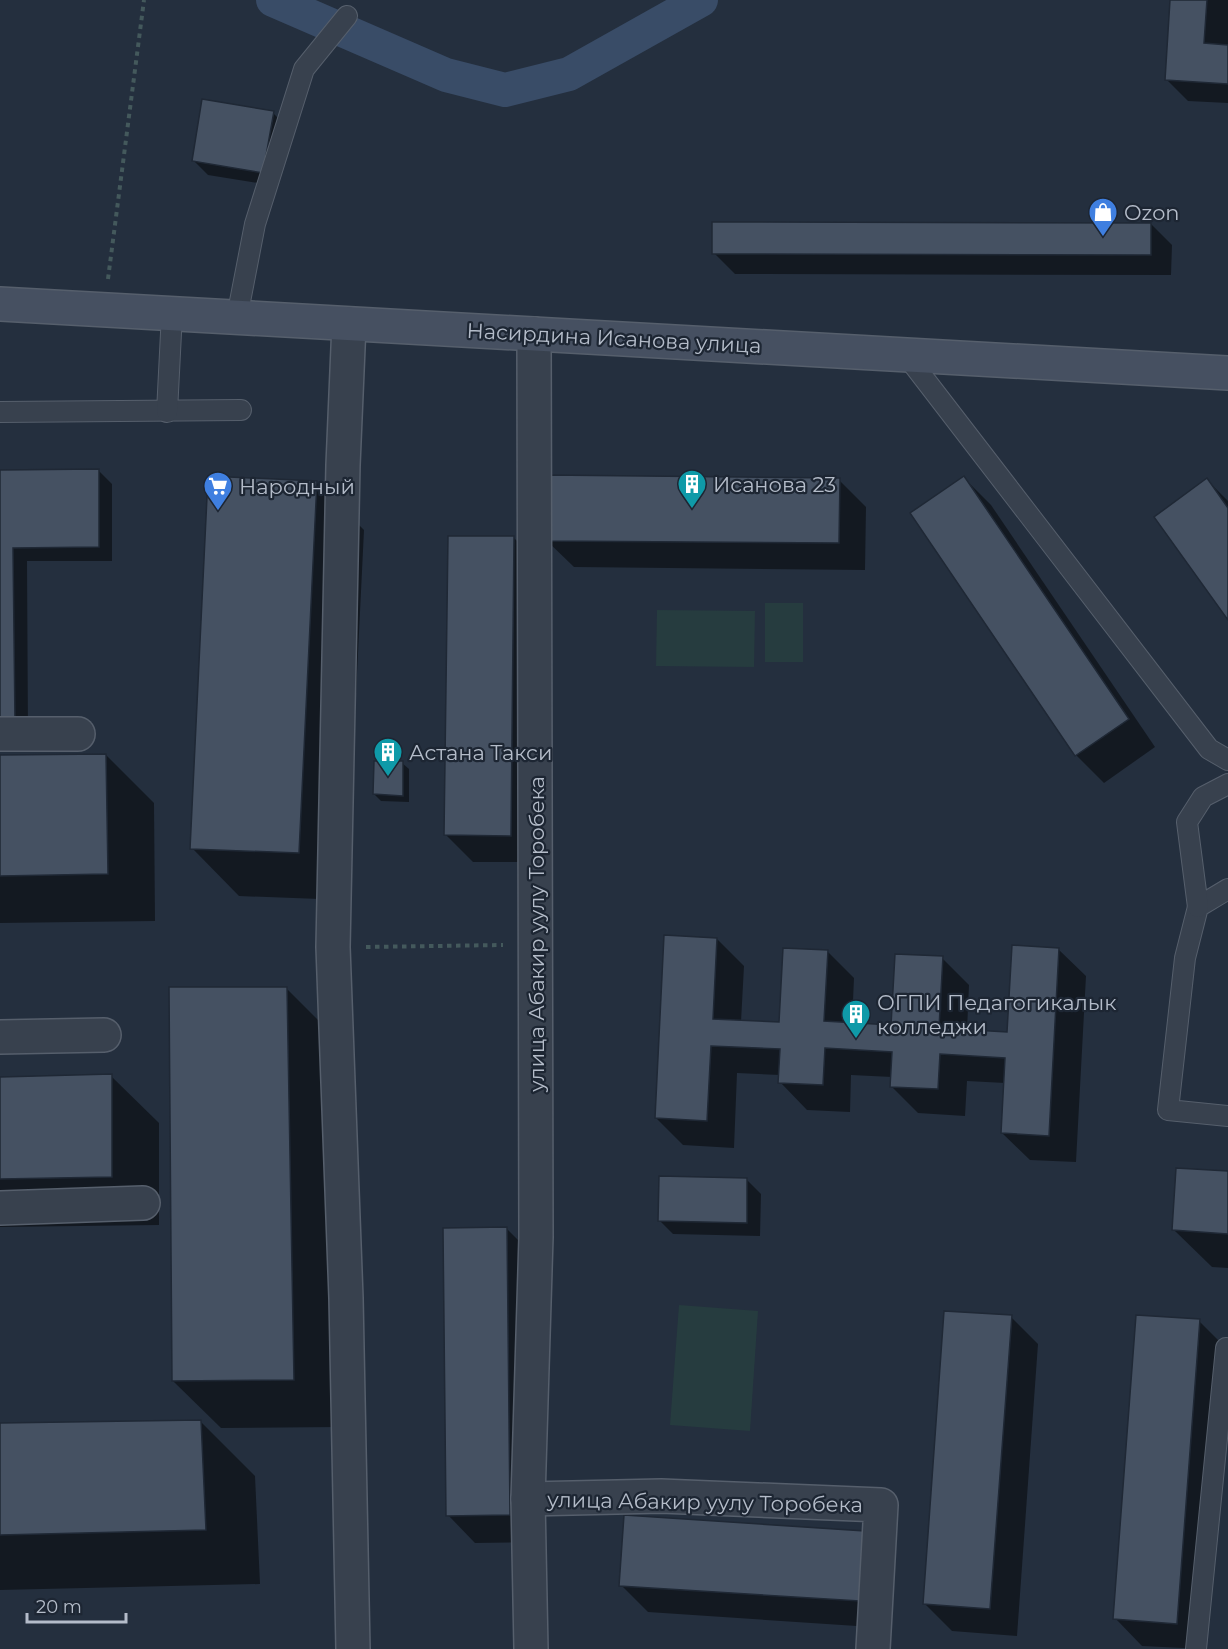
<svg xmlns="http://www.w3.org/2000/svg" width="1228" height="1649" font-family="Montserrat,sans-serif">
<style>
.green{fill:#263c3f}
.shadow{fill:#0007}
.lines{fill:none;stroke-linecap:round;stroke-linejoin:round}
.canal{stroke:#394c67;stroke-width:34}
.building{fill:#455162;stroke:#1f2835;stroke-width:1.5}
.service-casing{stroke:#565f6c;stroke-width:22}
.minor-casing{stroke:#565f6c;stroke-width:36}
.secondary-casing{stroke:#565f6c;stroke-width:36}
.path{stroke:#44595c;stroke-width:4;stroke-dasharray:4.5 4.5;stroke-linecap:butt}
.service{stroke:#38414e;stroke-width:20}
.minor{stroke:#38414e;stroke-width:33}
.secondary{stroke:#465061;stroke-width:33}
.labels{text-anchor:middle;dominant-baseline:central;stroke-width:4.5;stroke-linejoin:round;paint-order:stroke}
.poi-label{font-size:21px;fill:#b4bcc9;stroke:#1d2633;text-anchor:start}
.street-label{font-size:21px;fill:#b4bcc9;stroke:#1d2633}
</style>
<rect width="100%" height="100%" fill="#242f3e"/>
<!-- green -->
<g class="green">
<rect x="765" y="603" width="38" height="59"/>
<path d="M 657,610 L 755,611 L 754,667 L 656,666 Z"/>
<path d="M 679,1305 L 758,1311 L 750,1431 L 670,1425 Z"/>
</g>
<!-- shadow -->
<g class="shadow">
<path d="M 1171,0 L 1228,0 L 1228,103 L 1188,101 L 1167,80 Z"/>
<path d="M 273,113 L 287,127 L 277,186 L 208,175 L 194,161 Z"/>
<path d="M 1151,224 L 1172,245 L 1171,275 L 735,274 L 714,253 Z"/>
<path d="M 98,470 L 112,484 L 112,561 L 27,561 L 28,735 L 0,735 L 0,471 Z"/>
<path d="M 964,478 L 991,505 L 1155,747 L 1104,783 L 1076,755 L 912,513 Z"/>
<path d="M 839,480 L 866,507 L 865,570 L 574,567 L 546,540 Z"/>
<path d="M 1207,480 L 1228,501 L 1228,617 Z"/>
<path d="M 316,482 L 364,530 L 346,900 L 239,896 L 192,848 Z"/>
<path d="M 514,538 L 541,565 L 537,862 L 473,862 L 446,835 Z"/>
<path d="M 106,755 L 154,803 L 155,921 L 0,923 L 0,756 Z"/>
<path d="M 402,763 L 409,769 L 409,802 L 381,801 L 374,794 Z"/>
<path d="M 717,939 L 744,966 L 741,1022 L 781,1023 L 827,951 L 854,978 L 852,1024 L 893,1026 L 942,958 L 969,985 L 967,1031 L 1009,1033 L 1058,949 L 1086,976 L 1076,1162 L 1030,1160 L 1002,1133 L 1005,1083 L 967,1081 L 965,1116 L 918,1113 L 891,1086 L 892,1077 L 851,1075 L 850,1112 L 807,1110 L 780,1082 L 780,1075 L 737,1073 L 734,1148 L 683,1145 L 656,1118 Z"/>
<path d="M 286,988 L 334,1036 L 341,1427 L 221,1428 L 173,1381 Z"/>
<path d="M 111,1076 L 159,1123 L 159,1225 L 0,1227 L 0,1078 Z"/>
<path d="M 1228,1173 L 1228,1268 L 1212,1267 L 1174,1230 Z"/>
<path d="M 747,1180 L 761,1194 L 760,1236 L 673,1234 L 659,1220 Z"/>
<path d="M 507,1229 L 534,1256 L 536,1542 L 475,1543 L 448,1515 Z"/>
<path d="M 1011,1317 L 1038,1344 L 1017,1636 L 952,1631 L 925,1604 Z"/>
<path d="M 1199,1321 L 1226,1348 L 1204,1649 L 1142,1646 L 1115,1618 Z"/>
<path d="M 200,1421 L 255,1476 L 260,1584 L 0,1590 L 0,1424 Z"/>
<path d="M 864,1533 L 887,1628 L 648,1612 L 621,1585 Z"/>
</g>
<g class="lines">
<!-- canal -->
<path class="canal" d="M 273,0 L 446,75 L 505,90 L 569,74 L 701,0"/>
</g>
<!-- building -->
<g class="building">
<path d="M 1170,0 L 1207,0 L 1204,43 L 1228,45 L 1228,84 L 1165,80 Z"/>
<path d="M 202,99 L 274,111 L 263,173 L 192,161 Z"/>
<path d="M 712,222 L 1151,223 L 1151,255 L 712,254 Z"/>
<path d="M 99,469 L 99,547 L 13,548 L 15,722 L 0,722 L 0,470 Z"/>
<path d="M 546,475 L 840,478 L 839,543 L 545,541 Z"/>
<path d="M 208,476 L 317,481 L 299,853 L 190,849 Z"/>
<path d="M 964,476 L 1129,719 L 1075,756 L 910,513 Z"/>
<path d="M 1207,478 L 1228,508 L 1228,620 L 1154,517 Z"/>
<path d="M 448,536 L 514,536 L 511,836 L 444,835 Z"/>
<path d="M 106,754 L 108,874 L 0,876 L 0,755 Z"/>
<path d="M 374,761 L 403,761 L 403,796 L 373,794 Z"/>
<path d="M 664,935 L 717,938 L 713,1019 L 779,1022 L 783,948 L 828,950 L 824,1021 L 891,1025 L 895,954 L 943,956 L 939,1028 L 1007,1032 L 1012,945 L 1059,948 L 1049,1136 L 1001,1133 L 1005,1058 L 940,1054 L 938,1089 L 890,1087 L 892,1052 L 825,1048 L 823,1085 L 778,1083 L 780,1049 L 711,1046 L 707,1121 L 655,1118 Z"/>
<path d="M 169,987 L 287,987 L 294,1380 L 172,1381 Z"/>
<path d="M 112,1074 L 112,1177 L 0,1179 L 0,1077 Z"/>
<path d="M 1176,1168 L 1228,1171 L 1228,1234 L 1172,1230 Z"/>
<path d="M 659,1176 L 747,1178 L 747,1223 L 658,1221 Z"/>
<path d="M 507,1227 L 510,1515 L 446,1516 L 443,1228 Z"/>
<path d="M 944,1311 L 1012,1315 L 990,1609 L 923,1604 Z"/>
<path d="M 1136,1315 L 1200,1319 L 1177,1624 L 1113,1619 Z"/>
<path d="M 201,1420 L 206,1530 L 0,1535 L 0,1423 Z"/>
<path d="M 624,1515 L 865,1531 L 860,1601 L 619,1586 Z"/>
</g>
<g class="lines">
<!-- service casing -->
<g class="service-casing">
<g id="service">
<path d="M 237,317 L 255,224 L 304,69 L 347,16"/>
<path d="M 906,355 L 1209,749 L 1228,760"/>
<path d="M 0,412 L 241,410"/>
<path d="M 167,412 L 172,313"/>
<path d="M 1228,889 L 1198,907 L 1185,958 L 1168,1110 L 1228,1116"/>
<path d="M 1198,907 L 1187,822 L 1203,797 L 1228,784"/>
<path d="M 1196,1649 L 1226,1348"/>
</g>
</g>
<!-- minor casing -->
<g class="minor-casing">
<g id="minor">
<path d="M 349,324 L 343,465 L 333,947 L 346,1298 L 353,1649"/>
<path d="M 0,734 L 78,734"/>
<path d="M 0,1037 L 104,1035"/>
<path d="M 0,1208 L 143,1203"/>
<path d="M 528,1499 L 661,1496 L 881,1505 L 873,1649"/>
<path d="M 531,1649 L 528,1499 L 536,1237 L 534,334"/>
</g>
</g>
<!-- secondary casing -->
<g class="secondary-casing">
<path id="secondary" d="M 0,304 L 1228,373"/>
</g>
<!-- path -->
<g class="path">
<path d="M 108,279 L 144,0"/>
<path d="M 366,947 L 503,945"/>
</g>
<!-- service -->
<use href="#service" class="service"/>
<!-- minor -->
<use href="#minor" class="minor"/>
<!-- secondary -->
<use href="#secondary" class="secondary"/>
</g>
<!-- icons -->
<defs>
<g id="shop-pin" transform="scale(1.5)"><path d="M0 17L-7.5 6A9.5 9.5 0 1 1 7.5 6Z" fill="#3f7fe0" stroke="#1d2633"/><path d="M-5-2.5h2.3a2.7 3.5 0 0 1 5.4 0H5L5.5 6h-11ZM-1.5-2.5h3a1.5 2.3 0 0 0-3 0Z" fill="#fff"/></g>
<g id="building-pin" transform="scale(1.5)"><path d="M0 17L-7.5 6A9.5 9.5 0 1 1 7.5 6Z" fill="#0f9aa8" stroke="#1d2633"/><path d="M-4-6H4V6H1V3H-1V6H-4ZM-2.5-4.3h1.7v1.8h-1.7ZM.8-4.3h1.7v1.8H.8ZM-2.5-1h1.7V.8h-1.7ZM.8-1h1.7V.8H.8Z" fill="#fff"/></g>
<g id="supermarket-pin" transform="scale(1.5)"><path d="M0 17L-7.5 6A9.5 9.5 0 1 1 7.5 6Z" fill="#3f7fe0" stroke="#1d2633"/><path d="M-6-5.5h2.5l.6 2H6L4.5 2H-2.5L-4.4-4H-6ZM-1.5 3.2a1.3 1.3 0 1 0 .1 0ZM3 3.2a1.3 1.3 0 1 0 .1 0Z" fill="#fff"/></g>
</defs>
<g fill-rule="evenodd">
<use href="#shop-pin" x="1103" y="212"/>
<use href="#building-pin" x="692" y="484"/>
<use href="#supermarket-pin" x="218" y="486"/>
<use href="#building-pin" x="388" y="752"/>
<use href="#building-pin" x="856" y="1014"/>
</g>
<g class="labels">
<!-- poi labels -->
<g class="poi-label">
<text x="1124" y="212">Ozon</text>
<text x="713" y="484">Исанова 23</text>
<text x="239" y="486">Народный</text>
<text x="409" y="752">Астана Такси</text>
<text x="877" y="1002">ОГПИ Педагогикалык<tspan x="877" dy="24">колледжи</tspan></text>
</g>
<!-- street labels -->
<g class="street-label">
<text transform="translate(614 338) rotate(3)">Насирдина Исанова улица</text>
<text transform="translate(536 934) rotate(-90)">улица Абакир уулу Торобека</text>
<text transform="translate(705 1502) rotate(1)">улица Абакир уулу Торобека</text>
</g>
</g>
<!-- scale -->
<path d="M27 1613v9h99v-9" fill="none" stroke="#b4bcc9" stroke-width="3"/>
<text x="36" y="1613" font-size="18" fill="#b4bcc9" stroke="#1d2633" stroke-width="4.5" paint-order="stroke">20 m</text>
</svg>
